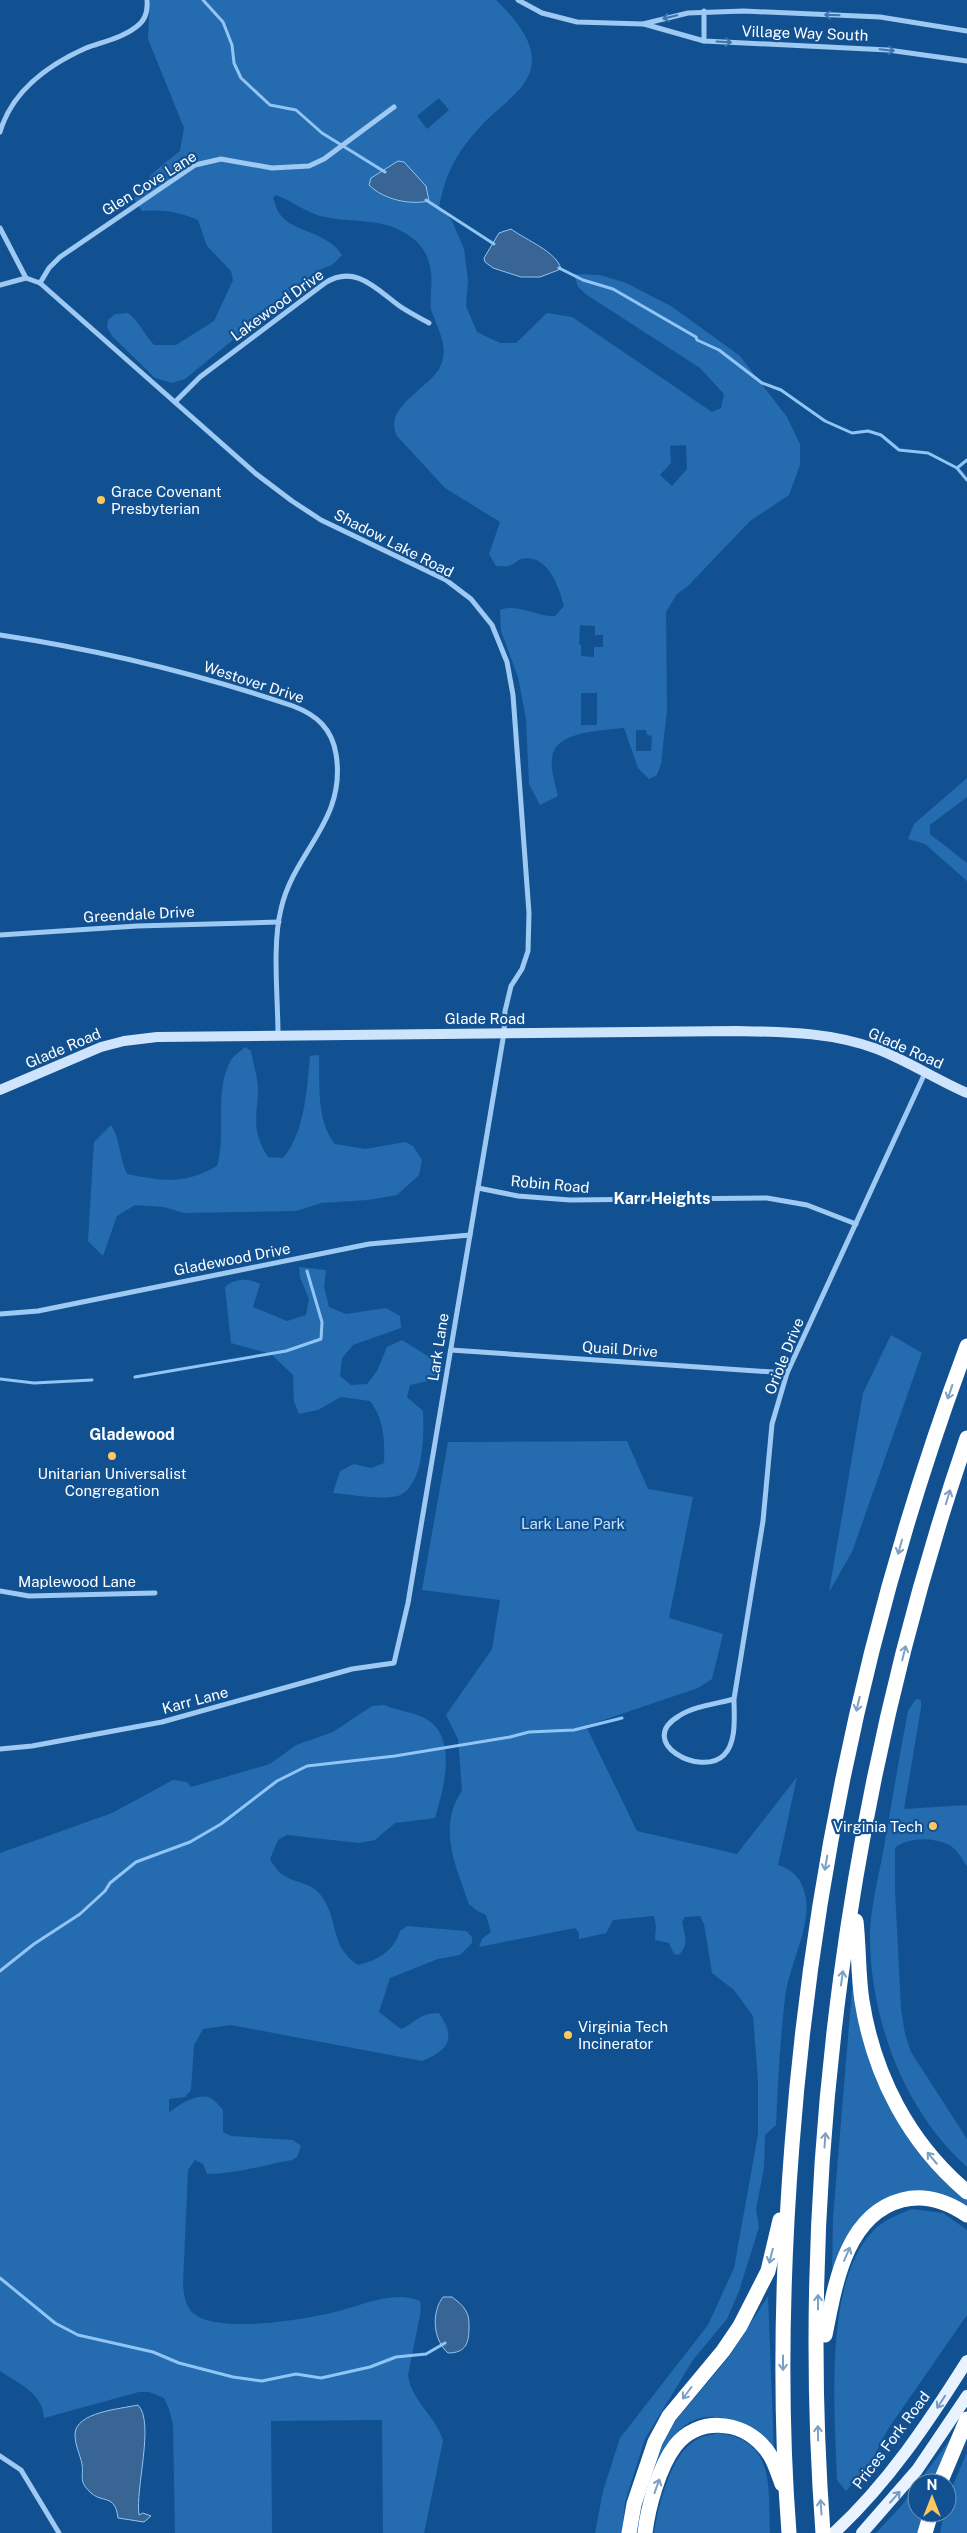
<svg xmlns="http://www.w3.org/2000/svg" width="967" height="2533" font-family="'Public Sans',sans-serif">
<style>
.green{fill:#246bb0;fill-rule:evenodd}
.water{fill:#386594;stroke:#90c5f5}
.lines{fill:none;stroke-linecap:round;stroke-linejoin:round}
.stream{stroke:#90c5f5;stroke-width:3}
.street{stroke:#9ec9f2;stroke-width:5}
.secondary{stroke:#cde4fc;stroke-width:10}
.primary{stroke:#e9f3ff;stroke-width:12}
.highway{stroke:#fff;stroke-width:15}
.oneway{stroke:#3c75ae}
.oneway2{stroke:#7d9fc2}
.oneway3{stroke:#739ac2}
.poi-dot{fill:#ffc85f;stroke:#125191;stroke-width:2}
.labels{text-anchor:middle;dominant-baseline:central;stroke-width:4.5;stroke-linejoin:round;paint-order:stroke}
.street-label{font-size:15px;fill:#fff;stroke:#125191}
.poi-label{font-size:15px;fill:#fff;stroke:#125191;text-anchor:start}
.park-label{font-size:15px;fill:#c5e2fd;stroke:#125191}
.neighbourhood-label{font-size:16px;font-weight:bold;fill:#fff;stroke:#125191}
</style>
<rect width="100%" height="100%" fill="#125191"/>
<!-- green -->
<g class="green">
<path d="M 150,0 L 496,0 C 513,17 537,42 531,68 C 526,91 497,108 482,125 C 458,150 445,173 439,208 L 452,221 L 464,249 L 468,281 L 466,306 L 477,332 L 500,343 L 516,343 L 547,313 L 572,317 L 712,412 L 721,408 L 724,394 L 700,368 L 587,295 L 578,287 L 574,274 L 600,275 L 626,283 L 671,306 L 740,356 L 787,417 L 800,444 L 800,465 L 789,495 L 750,521 L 688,586 L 677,594 L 666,612 L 667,710 L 661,764 L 657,775 L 649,779 L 638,768 L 624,728 C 605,730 560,731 553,753 C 549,766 555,783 558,796 L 540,805 L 529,784 L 526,719 L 518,677 L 501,631 L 500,610 C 517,603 537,617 555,616 L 564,606 C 559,587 548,553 521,559 C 518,560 515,564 511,565 C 507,567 501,566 496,566 L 489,554 L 500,522 L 445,488 L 397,436 C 382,407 430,388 440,367 C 450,346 437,329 431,309 C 430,304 431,297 431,291 C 433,269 429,250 411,237 C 384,216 351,224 320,216 C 304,211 292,201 276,195 L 273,198 C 275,202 276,209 279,213 C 292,233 326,230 342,255 L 332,265 L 317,271 L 185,379 L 172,383 L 155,378 L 112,336 L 107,327 L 108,320 L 115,314 L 128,313 C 139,321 144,334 154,345 L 176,345 L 214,321 L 233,280 L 231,271 L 207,246 L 198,220 C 180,212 162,209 142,211 L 134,199 C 144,178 162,165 180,151 L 184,128 L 148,39 ZM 439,98 L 449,110 L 427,129 L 417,116 ZM 686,445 L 687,469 L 672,486 L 660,475 L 671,463 L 670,446 ZM 580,625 L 595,626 L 595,635 L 603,635 L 603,647 L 594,647 L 594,657 L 581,656 L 581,645 L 579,644 ZM 581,693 L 597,693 L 597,725 L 581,725 ZM 636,730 L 646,730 L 647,735 L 652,736 L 651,751 L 636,751 Z"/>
<path d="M 967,778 L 967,797 L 930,825 L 930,834 L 967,863 L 967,881 L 925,844 L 908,839 L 914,824 Z"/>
<path d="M 245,1047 L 251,1051 C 253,1064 258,1078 258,1090 C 257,1119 251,1130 268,1157 L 283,1158 C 305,1132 307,1089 310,1056 L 319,1055 C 320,1085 316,1120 335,1144 L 365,1149 L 405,1142 L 413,1146 L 422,1160 L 419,1175 L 397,1195 L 368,1200 L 321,1203 L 296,1211 L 184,1213 L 164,1207 L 135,1205 L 117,1216 L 103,1256 L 88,1241 L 94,1142 L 111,1125 C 121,1140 119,1158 127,1174 C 162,1181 184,1185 217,1166 C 227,1132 213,1093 231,1060 C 234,1055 241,1051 245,1047 Z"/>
<path d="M 299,1267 L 326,1270 L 324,1287 L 329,1307 L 346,1314 L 386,1308 L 400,1316 L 401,1328 L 353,1345 L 342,1358 L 340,1376 L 351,1385 L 367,1384 L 377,1371 L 387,1347 L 402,1340 L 434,1360 L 441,1378 L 410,1385 L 407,1397 L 423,1411 C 424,1434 424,1481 402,1494 C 390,1502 348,1494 333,1493 L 340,1471 L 354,1464 L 371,1468 L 384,1463 C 385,1440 384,1419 370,1401 L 341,1397 L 318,1410 L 299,1414 L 294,1402 L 293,1375 L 271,1354 L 231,1343 L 225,1287 C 235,1278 248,1278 260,1284 L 253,1307 L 287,1321 L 306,1315 L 309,1299 L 300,1277 Z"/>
<path d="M 891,1335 L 922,1353 L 852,1552 L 829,1592 L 863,1393 Z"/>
<path d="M 627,1441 L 648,1489 L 693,1497 L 669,1618 L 723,1634 L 712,1679 L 698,1688 L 586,1726 L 637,1831 L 737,1854 L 797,1777 L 778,1865 C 793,1870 801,1878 805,1894 C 813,1924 788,1967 785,1998 C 780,2040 778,2083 776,2125 L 765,2135 L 764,2168 L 756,2209 L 759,2227 L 739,2291 L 727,2319 L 693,2360 L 645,2439 L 625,2502 L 622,2533 L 595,2533 L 603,2491 L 620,2438 L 708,2325 L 734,2268 L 758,2134 L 758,2081 L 753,2016 L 734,1990 L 712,1973 L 704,1924 L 700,1916 L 685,1917 L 682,1922 C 685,1936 689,1944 679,1955 L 674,1954 L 669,1943 L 655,1940 L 656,1926 L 654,1916 L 613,1920 L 606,1933 L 579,1939 L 579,1933 L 575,1928 L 479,1947 L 482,1939 L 491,1932 L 486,1915 L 476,1910 L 469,1904 C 456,1867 437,1827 462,1791 L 458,1739 L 446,1715 L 492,1649 L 500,1600 L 422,1590 L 448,1442 Z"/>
<path d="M 916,1699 L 921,1700 L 921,1708 L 904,1809 L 967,1805 L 967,1866 C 962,1859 957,1849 949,1845 C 933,1837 909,1837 895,1848 L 895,1891 L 901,2009 L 905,2034 L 911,2052 L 967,2139 L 967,2167 C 903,2110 869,2016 870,1932 C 871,1906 878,1879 883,1853 C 891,1806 899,1758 908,1711 Z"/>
<path d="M 384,1705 C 398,1711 415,1712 428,1720 C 458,1740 443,1790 435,1818 L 395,1823 L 375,1840 L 359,1843 L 287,1835 L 278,1840 L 270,1859 C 284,1887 304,1877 319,1893 C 340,1917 328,1946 358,1965 C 378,1960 394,1951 400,1931 L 407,1926 L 466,1931 L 472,1937 L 472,1943 L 460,1955 L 438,1959 L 390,1978 L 379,2012 L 401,2029 C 416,2022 422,2012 439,2013 C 457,2040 448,2050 422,2061 L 231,2025 L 203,2029 L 194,2045 L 191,2090 L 185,2097 L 169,2099 L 169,2113 C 178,2105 199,2091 212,2099 C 216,2101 220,2107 223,2110 L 223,2132 L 231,2136 L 293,2140 L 301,2146 L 297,2157 L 292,2160 C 264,2165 235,2174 207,2174 L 203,2164 L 195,2160 L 188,2170 L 183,2284 C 184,2294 185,2306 193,2313 C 217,2334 301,2320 331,2313 C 358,2307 394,2289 420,2301 L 421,2310 L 408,2375 C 411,2401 437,2417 443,2441 L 424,2533 L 383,2533 L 382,2420 L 271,2421 L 272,2533 L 175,2533 L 173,2425 L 169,2409 L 164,2398 L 149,2392 L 139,2392 L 44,2418 C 43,2393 19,2384 0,2371 L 0,1853 L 112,1813 L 173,1780 L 187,1782 L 191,1787 L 270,1764 L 296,1745 L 333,1732 L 372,1706 Z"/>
<path d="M 854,1965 L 872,2066 L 967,2199 L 967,2208 L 890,2198 L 832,2278 L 833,2218 Z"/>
<path d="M 912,2209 L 943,2213 L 967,2230 L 967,2315 L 888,2429 L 869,2466 L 846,2491 L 837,2480 C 835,2413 823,2285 872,2232 C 883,2220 897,2215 912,2209 Z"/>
<path d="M 768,2296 L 774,2451 C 764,2434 748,2423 729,2419 C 681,2408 669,2441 657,2478 C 651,2497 645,2515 639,2533 L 634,2533 L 638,2505 L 660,2448 L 676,2420 L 729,2357 Z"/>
<path d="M 718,2433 C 776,2440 768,2488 770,2533 L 654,2533 C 658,2507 671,2453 696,2440 C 702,2436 711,2435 718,2433 Z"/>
<path d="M 955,2433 L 933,2483 L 918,2483 Z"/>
<path d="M 967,2452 L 967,2533 L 940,2533 L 944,2513 L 947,2513 L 949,2495 Z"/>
<path d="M 917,2484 L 917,2513 L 924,2513 L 919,2533 L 876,2533 L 903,2504 Z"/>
</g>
<!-- water -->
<g class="water">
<path d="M 398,161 L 404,162 L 426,186 L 429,201 C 410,205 384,200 369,185 L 371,178 Z"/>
<path d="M 511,229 C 526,240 557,252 561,269 L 540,277 L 521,277 L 493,268 L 485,262 L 484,258 L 499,233 Z"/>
<path d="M 443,2297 L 452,2297 C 457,2301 463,2305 466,2311 C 469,2316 469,2321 469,2327 C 469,2343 466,2353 448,2353 C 433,2340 431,2313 443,2297 Z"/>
<path d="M 138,2405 C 155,2422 135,2489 139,2515 L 143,2513 L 151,2516 L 144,2522 L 118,2518 C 115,2493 102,2504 90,2492 C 78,2480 84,2477 82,2464 C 80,2454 75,2446 75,2434 C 76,2412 120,2409 138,2405 Z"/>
</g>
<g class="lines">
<!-- stream -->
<g class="stream">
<path d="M 203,0 L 223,22 L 232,45 L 234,63 L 241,78 L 270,105 L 296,110 L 322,133 L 385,172"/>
<path d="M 426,200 L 494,244"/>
<path d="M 559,268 L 583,280 L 613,289 L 696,337 L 697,340 L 719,350 L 762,383 L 781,390 L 825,421 L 852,433 L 868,431 L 881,435 L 899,450 L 928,453 L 957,468 L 967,480"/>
<path d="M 957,468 L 967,460"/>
<path d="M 135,1377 L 286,1351 L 321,1339 L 322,1322 L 307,1271"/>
<path d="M 0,1379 L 34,1383 L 92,1380"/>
<path d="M 0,1971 L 34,1944 L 80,1914 L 105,1891 L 110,1883 L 136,1862 L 190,1842 L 221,1824 L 277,1781 L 307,1766 L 395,1756 L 510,1737 L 529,1732 L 574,1730 L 622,1718"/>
<path d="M 0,2278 L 55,2323 L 78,2335 L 153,2352 L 179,2363 L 233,2377 L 262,2381 L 296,2374 L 321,2378 L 370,2367 L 396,2357 L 426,2354 L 445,2343"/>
</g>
<!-- street -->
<g class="street">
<path d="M 518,0 L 542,13 L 577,22 L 643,24 L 688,13 L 744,11 L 880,17 L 967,31"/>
<path d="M 704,11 L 704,41"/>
<path d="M 644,24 L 704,41 L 888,50 L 967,61"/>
<path d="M 0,132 C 12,91 48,65 86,48 C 102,42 122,38 136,27 C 145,21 148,11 147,0"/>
<path d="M 0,228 L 26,278"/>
<path d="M 40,283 L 49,268 L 60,257 L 195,165 L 221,159 L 272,168 L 309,166 L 324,159 L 394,107"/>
<path d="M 0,285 L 26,278 L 40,283 L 255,473 L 292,501 L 321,520 L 446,580 L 471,599 L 492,625 L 507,662 L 513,695 L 529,913 L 528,951 L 522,969 L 511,986 L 505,1011 L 504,1033 L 408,1603 L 394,1663 L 352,1669 L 162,1722 L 32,1746 L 0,1749"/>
<path d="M 175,402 L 200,377 L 325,283 C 356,263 378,291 401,307 C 410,313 420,318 429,323"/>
<path d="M 0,635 C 100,650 198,674 293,706 C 317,715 332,729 336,754 C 347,821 294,851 281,909 C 272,945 278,997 278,1035"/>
<path d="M 0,935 L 137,926 L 279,922"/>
<path d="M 478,1188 L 518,1196 L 570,1200 L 767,1198 L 807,1205 L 856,1224"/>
<path d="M 0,1314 L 38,1311 L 369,1244 L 470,1235"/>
<path d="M 451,1350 L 787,1373"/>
<path d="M 0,1591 L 29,1596 L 155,1593"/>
<path d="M 734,1699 C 734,1716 737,1742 724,1755 C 701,1778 635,1742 679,1716 C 694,1706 716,1704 734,1699 L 763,1521 L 772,1424 L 787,1373 L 925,1073"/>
<path d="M 0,2456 L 21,2470 L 59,2533"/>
</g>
<!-- secondary -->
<path class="secondary" d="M 0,1090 L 101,1047 L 124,1041 L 157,1037 L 737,1031 C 786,1032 831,1032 877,1049 C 908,1061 937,1080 967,1093"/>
<!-- primary -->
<g class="primary">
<path d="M 834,2533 C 888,2483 928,2423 967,2361"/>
<path d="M 862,2533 L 917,2470 L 967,2396"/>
</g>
<!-- highway -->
<g class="highway">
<path d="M 856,1921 C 859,1948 858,1975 862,2001 C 874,2076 909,2143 967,2192"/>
<path d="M 825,2335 C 835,2286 845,2215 902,2200 C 925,2194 948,2202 967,2215"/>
<path d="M 940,2483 L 967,2419"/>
<path d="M 629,2533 L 634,2504 L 655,2442 L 669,2416 L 723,2351 L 740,2326 L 768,2271 L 780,2220"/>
<path d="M 645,2533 C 648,2507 659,2467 675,2446 C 698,2417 740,2420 763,2446 C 773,2456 777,2471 782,2484"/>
<path d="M 789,2533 C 779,2404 782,2273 792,2145 C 813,1868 870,1606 967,1346"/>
<path d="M 823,2533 C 796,2170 849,1782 967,1438"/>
<path d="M 925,2533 L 931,2513"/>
</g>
</g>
<!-- one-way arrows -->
<defs><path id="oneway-shaft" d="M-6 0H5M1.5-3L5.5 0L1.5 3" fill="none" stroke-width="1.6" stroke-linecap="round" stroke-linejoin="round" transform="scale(1.25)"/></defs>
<g class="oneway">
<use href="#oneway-shaft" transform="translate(832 15) rotate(-178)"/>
<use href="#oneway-shaft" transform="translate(670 17) rotate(166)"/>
<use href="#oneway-shaft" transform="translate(724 42) rotate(3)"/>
<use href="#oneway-shaft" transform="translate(887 50) rotate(6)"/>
</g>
<g class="oneway2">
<use href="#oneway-shaft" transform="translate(950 1392) rotate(109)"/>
<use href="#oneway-shaft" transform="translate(948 1497) rotate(-73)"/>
<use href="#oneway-shaft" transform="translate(900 1547) rotate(106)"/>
<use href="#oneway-shaft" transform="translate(904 1653) rotate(-76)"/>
<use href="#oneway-shaft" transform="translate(858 1704) rotate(103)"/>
<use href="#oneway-shaft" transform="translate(826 1863) rotate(100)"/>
<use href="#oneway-shaft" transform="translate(842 1978) rotate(-82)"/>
<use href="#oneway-shaft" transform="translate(825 2140) rotate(-86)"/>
<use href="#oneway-shaft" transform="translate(932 2158) rotate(-130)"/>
<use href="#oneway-shaft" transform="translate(847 2254) rotate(-66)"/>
<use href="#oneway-shaft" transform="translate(771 2256) rotate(104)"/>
<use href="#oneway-shaft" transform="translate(818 2302) rotate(-90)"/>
<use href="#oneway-shaft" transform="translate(783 2363) rotate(90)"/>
<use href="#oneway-shaft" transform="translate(687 2393) rotate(127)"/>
<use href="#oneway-shaft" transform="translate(818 2433) rotate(-91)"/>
<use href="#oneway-shaft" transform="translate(657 2486) rotate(-70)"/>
<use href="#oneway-shaft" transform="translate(821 2507) rotate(-94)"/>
</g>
<g class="oneway3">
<use href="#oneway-shaft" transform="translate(941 2402) rotate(123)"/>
<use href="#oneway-shaft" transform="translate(895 2497) rotate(-48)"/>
</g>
<!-- markers -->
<g class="poi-dot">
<circle cx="101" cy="500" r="5"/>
<circle cx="112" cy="1456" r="5"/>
<circle cx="933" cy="1826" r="5"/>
<circle cx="568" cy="2035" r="5"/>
</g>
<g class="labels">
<!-- street labels -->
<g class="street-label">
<text transform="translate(805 33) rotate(2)">Village Way South</text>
<text transform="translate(149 183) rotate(-32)">Glen Cove Lane</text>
<text transform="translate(277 305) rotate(-36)">Lakewood Drive</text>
<text transform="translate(394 543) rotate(27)">Shadow Lake Road</text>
<text transform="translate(254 682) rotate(18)">Westover Drive</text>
<text transform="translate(139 914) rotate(-3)">Greendale Drive</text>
<text x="485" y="1018">Glade Road</text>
<text transform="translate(63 1048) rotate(-23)">Glade Road</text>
<text transform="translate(906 1048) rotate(24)">Glade Road</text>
<text transform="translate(550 1184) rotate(5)">Robin Road</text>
<text transform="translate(232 1259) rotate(-11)">Gladewood Drive</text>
<text transform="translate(438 1347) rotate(-81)">Lark Lane</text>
<text transform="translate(620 1349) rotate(4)">Quail Drive</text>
<text transform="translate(784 1356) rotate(-68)">Oriole Drive</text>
<text x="77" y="1581">Maplewood Lane</text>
<text transform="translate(195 1700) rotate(-15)">Karr Lane</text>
<text transform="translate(891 2440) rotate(-53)">Prices Fork Road</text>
</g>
<!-- poi labels -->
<g class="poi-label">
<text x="111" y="491">Grace Covenant<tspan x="111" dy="17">Presbyterian</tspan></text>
<text x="112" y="1473" text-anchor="middle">Unitarian Universalist<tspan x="112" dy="17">Congregation</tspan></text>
<text x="923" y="1826" text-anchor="end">Virginia Tech</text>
<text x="578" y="2026">Virginia Tech<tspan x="578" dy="17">Incinerator</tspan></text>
</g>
<!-- park labels -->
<g class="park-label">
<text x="573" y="1523">Lark Lane Park</text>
</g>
<!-- neighbourhood labels -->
<g class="neighbourhood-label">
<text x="662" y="1198">Karr Heights</text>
<text x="132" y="1434">Gladewood</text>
</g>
</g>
<!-- north arrow -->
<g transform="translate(932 2498)"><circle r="24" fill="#125191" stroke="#7197bd"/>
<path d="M0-4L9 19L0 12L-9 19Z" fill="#ffc85f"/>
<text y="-8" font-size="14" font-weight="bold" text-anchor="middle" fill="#ffffff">N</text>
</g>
</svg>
